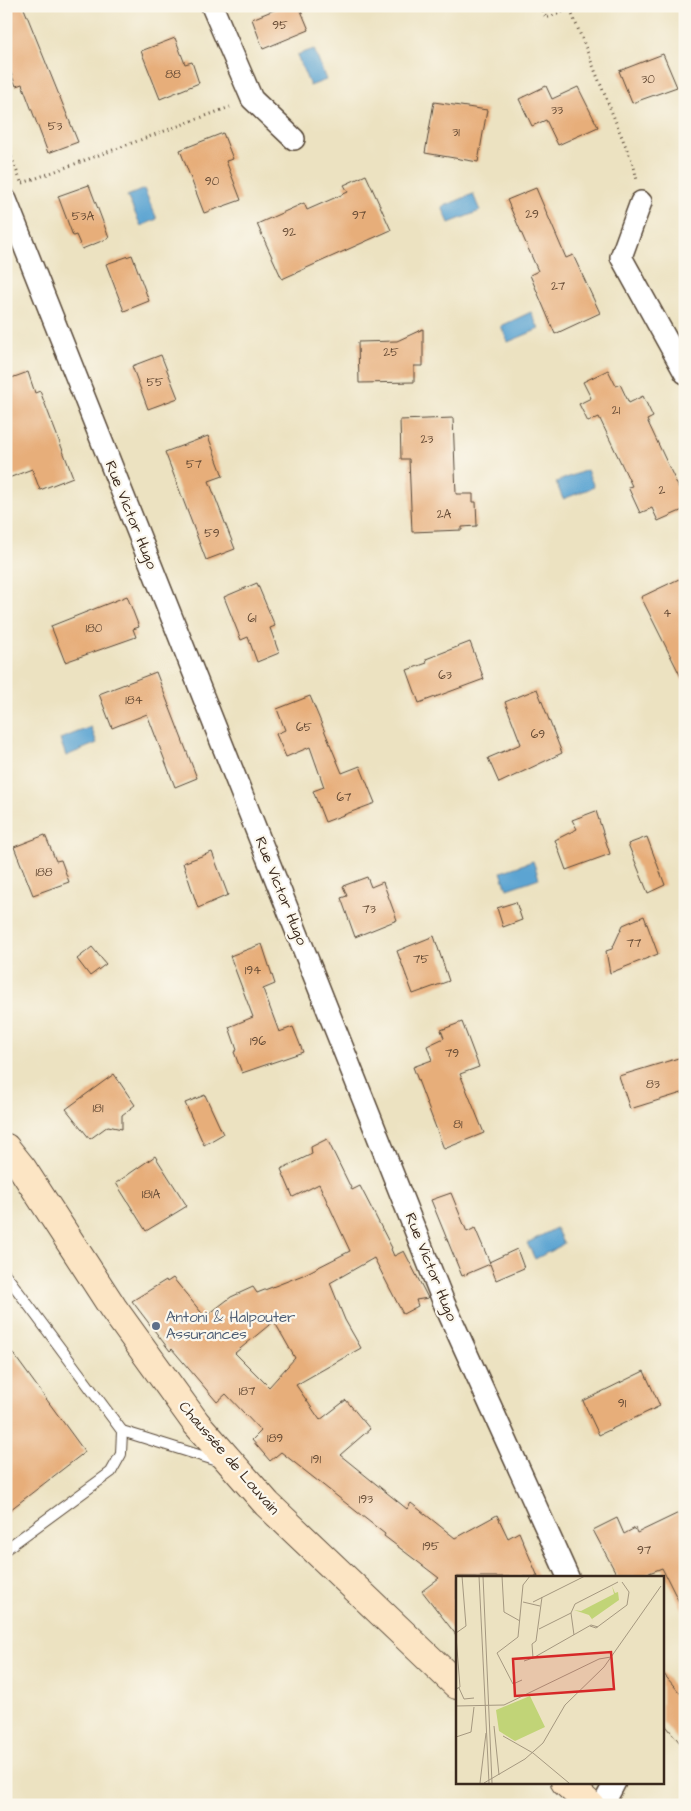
<svg xmlns="http://www.w3.org/2000/svg" width="691" height="1811" font-family="'Architects Daughter',sans-serif">
<style>
.water{fill:#5ba4d2;stroke:#4b6778}
.building{fill:#e7ae7a;fill-rule:evenodd}
.lines{fill:none;stroke-linecap:round;stroke-linejoin:round}
.lane-casing{stroke:#564636;stroke-width:12}
.street-casing{stroke:#564636;stroke-width:24}
.secondary-casing{stroke:#564636;stroke-width:30}
.path{stroke:#564636;stroke-width:3;stroke-dasharray:1 4;stroke-linecap:butt}
.lane{stroke:#fff;stroke-width:10}
.street{stroke:#fff;stroke-width:21}
.secondary{stroke:#fce5c4;stroke-width:28}
.service-dot{fill:#5c6f8a;stroke:#fbf7ec;stroke-width:2}
.labels{text-anchor:middle;dominant-baseline:central;stroke-width:4.5;stroke-linejoin:round;paint-order:stroke}
.number-label{font-size:12px;fill:#664b35}
.street-label{font-size:15px;fill:#3b2a1e;stroke:#fbf7ec}
.service-label{font-size:15px;fill:#4e5e75;stroke:#fbf7ec;text-anchor:start}
.inset-road{fill:none;stroke:#a59880;stroke-width:1}
.view{fill:#d62828;fill-opacity:0.15;stroke:#d62828;stroke-width:2.5}
.inset-edge{fill:none;stroke:#3b2a1e;stroke-width:2.5}
</style>
<rect width="100%" height="100%" fill="#fbf7ec"/>
<filter id="ink" filterUnits="userSpaceOnUse"><feTurbulence type="fractalNoise" baseFrequency=".02" numOctaves="2"/><feDisplacementMap in="SourceGraphic" scale="10" xChannelSelector="R" yChannelSelector="G"/><feConvolveMatrix kernelMatrix="1 2 1 2 8 2 1 2 1" color-interpolation-filters="sRGB"/></filter>
<filter id="wash" filterUnits="userSpaceOnUse"><feTurbulence type="fractalNoise" baseFrequency=".0096" numOctaves="4" result="noise"/><feDisplacementMap in="SourceGraphic" scale="20" xChannelSelector="R" yChannelSelector="G"/><feGaussianBlur stdDeviation="1.12" result="paint"/><feColorMatrix in="noise" values="0 0 0 0 0 0 0 0 0 0 0 0 0 0 0 0 0 1.4 0 .05"/><feComposite in="paint" operator="in"/></filter>
<g filter="url(#wash)">
<rect width="100%" height="100%" fill="#ece2c1"/>
<!-- water -->
<g class="water">
<path d="M 314,49 L 326,80 L 310,86 L 297,55 Z"/>
<path d="M 144,189 L 157,219 L 141,226 L 127,196 Z"/>
<path d="M 473,194 L 480,211 L 449,223 L 442,207 Z"/>
<path d="M 531,312 L 539,329 L 508,342 L 501,326 Z"/>
<path d="M 587,470 L 594,487 L 563,499 L 556,482 Z"/>
<path d="M 91,727 L 97,743 L 66,756 L 60,739 Z"/>
<path d="M 533,861 L 539,878 L 507,889 L 501,872 Z"/>
<path d="M 556,1228 L 564,1244 L 535,1259 L 527,1243 Z"/>
</g>
<g id="blocks">
<!-- building -->
<g class="building">
<path d="M 6,6 L 23,6 L 78,142 L 48,153 L 22,84 L 16,86 L 6,61 Z"/>
<path d="M 284,6 L 299,6 L 309,30 L 263,49 L 252,19 Z"/>
<path d="M 175,38 L 185,64 L 192,62 L 199,83 L 160,99 L 141,51 Z"/>
<path d="M 663,54 L 677,87 L 632,103 L 619,71 Z"/>
<path d="M 546,86 L 552,99 L 578,87 L 598,127 L 558,145 L 546,120 L 532,126 L 519,99 Z"/>
<path d="M 434,102 L 487,110 L 478,162 L 425,153 Z"/>
<path d="M 223,133 L 233,159 L 226,161 L 241,200 L 204,213 L 180,150 Z"/>
<path d="M 366,175 L 391,230 L 282,279 L 257,224 L 304,203 L 307,210 L 348,192 L 344,185 Z"/>
<path d="M 89,185 L 109,238 L 82,249 L 76,235 L 73,236 L 58,196 Z"/>
<path d="M 536,188 L 566,258 L 573,255 L 600,313 L 555,334 L 530,275 L 538,271 L 507,200 Z"/>
<path d="M 132,255 L 149,301 L 124,311 L 106,264 Z"/>
<path d="M 423,329 L 423,366 L 414,366 L 414,382 L 359,383 L 358,342 L 397,341 Z"/>
<path d="M 161,355 L 178,398 L 148,409 L 132,366 Z"/>
<path d="M 608,370 L 616,386 L 620,384 L 629,403 L 643,396 L 653,417 L 647,420 L 685,501 L 685,509 L 658,521 L 652,508 L 640,513 L 628,487 L 632,486 L 599,417 L 588,422 L 579,404 L 591,398 L 583,382 Z"/>
<path d="M 28,372 L 35,393 L 40,391 L 73,477 L 40,490 L 32,469 L 6,479 L 6,380 Z"/>
<path d="M 453,418 L 456,494 L 473,494 L 473,502 L 476,502 L 477,526 L 462,527 L 462,530 L 412,532 L 409,459 L 401,459 L 400,420 Z"/>
<path d="M 208,436 L 223,476 L 209,481 L 235,549 L 206,560 L 165,452 Z"/>
<path d="M 679,579 L 685,591 L 685,685 L 641,597 Z"/>
<path d="M 257,583 L 275,626 L 270,628 L 279,653 L 257,662 L 248,637 L 241,640 L 224,597 Z"/>
<path d="M 127,596 L 139,627 L 133,629 L 136,637 L 65,662 L 51,626 Z"/>
<path d="M 470,642 L 484,679 L 419,703 L 407,670 L 427,663 L 426,659 Z"/>
<path d="M 156,672 L 197,778 L 175,787 L 147,714 L 112,728 L 99,694 Z"/>
<path d="M 537,689 L 562,753 L 499,783 L 488,758 L 521,744 L 505,702 Z"/>
<path d="M 310,696 L 342,773 L 360,766 L 375,803 L 325,822 L 313,791 L 324,787 L 310,747 L 286,757 L 276,734 L 285,730 L 277,709 Z"/>
<path d="M 596,811 L 610,854 L 566,870 L 555,840 L 577,829 L 572,820 Z"/>
<path d="M 45,835 L 56,861 L 61,860 L 69,882 L 33,895 L 14,847 Z"/>
<path d="M 647,837 L 665,885 L 648,893 L 628,844 Z"/>
<path d="M 212,852 L 228,895 L 198,908 L 183,863 Z"/>
<path d="M 367,877 L 371,887 L 383,882 L 397,920 L 355,937 L 341,898 L 347,896 L 343,886 Z"/>
<path d="M 516,902 L 522,920 L 503,927 L 497,908 Z"/>
<path d="M 644,916 L 658,954 L 610,973 L 606,951 L 612,949 L 623,925 Z"/>
<path d="M 434,936 L 449,981 L 413,994 L 397,951 Z"/>
<path d="M 262,944 L 275,984 L 263,989 L 279,1032 L 293,1027 L 303,1052 L 242,1073 L 234,1052 L 237,1050 L 229,1027 L 253,1017 L 230,956 Z"/>
<path d="M 92,947 L 106,964 L 90,976 L 77,959 Z"/>
<path d="M 462,1022 L 479,1067 L 460,1074 L 484,1133 L 444,1149 L 413,1067 L 432,1060 L 427,1046 L 444,1038 L 441,1030 Z"/>
<path d="M 685,1056 L 685,1092 L 630,1109 L 619,1076 Z"/>
<path d="M 114,1074 L 135,1105 L 122,1115 L 122,1129 L 108,1126 L 90,1139 L 66,1109 Z"/>
<path d="M 205,1095 L 223,1134 L 204,1145 L 185,1103 Z"/>
<path d="M 327,1139 L 352,1190 L 360,1186 L 392,1248 L 391,1249 L 394,1256 L 404,1251 L 428,1298 L 416,1300 L 418,1306 L 403,1314 L 374,1258 L 330,1283 L 345,1320 L 361,1348 L 296,1385 L 320,1420 L 346,1400 L 370,1429 L 340,1455 L 407,1509 L 411,1503 L 455,1538 L 497,1515 L 508,1538 L 519,1532 L 538,1577 L 457,1577 L 457,1636 L 422,1591 L 439,1578 L 384,1536 L 385,1534 L 281,1452 L 270,1461 L 252,1440 L 261,1431 L 226,1394 L 217,1402 L 172,1349 L 170,1351 L 132,1301 L 166,1280 L 167,1282 L 173,1278 L 205,1317 L 231,1297 L 253,1287 L 257,1293 L 303,1275 L 350,1251 L 319,1184 L 293,1197 L 281,1169 L 312,1154 L 311,1147 ZM 274,1321 L 295,1358 L 269,1387 L 235,1353 Z"/>
<path d="M 155,1156 L 187,1206 L 146,1231 L 116,1183 Z"/>
<path d="M 451,1193 L 467,1232 L 475,1228 L 490,1263 L 489,1262 L 517,1249 L 524,1268 L 496,1280 L 490,1264 L 462,1276 L 431,1200 Z"/>
<path d="M 6,1344 L 85,1452 L 6,1513 Z"/>
<path d="M 644,1371 L 660,1406 L 599,1435 L 583,1401 Z"/>
<path d="M 685,1510 L 685,1614 L 662,1568 L 639,1577 L 618,1577 L 593,1530 L 617,1518 L 624,1534 L 635,1528 L 637,1533 Z"/>
<path d="M 662,1672 L 685,1699 L 685,1749 L 662,1721 Z"/>
</g>
</g>
</g>
<g filter="url(#ink)">
<use href="#blocks" fill-opacity="0" stroke="#564636" stroke-width="1"/>
<g class="lines">
<!-- lane casing -->
<g class="lane-casing">
<g id="lane">
<path d="M 6,1275 L 122,1431 L 121,1454 L 111,1472 L 6,1549"/>
<path d="M 122,1431 L 221,1462"/>
</g>
</g>
<!-- street casing -->
<g class="street-casing">
<g id="street">
<path d="M 212,6 L 252,99 L 294,139"/>
<path d="M 6,200 L 444,1303 L 568,1577"/>
<path d="M 641,202 L 621,257 L 685,373"/>
<path d="M 603,1805 L 615,1782"/>
</g>
</g>
<!-- secondary casing -->
<g class="secondary-casing">
<g id="secondary">
<path d="M 6,1148 L 22,1168 L 113,1308 L 196,1423 L 267,1504 L 457,1685"/>
<path d="M 565,1782 L 590,1805"/>
</g>
</g>
<!-- path -->
<g class="path">
<path d="M 541,6 L 546,18 L 570,9 L 634,167 L 637,180"/>
<path d="M 6,143 L 21,182"/>
<path d="M 23,183 L 230,107"/>
</g>
<!-- lane -->
<use href="#lane" class="lane"/>
<!-- street -->
<use href="#street" class="street"/>
<!-- secondary -->
<use href="#secondary" class="secondary"/>
</g>
</g>
<!-- markers -->
<circle class="service-dot" cx="156" cy="1326" r="5"/>
<g class="labels">
<!-- number labels -->
<g class="number-label">
<text x="280" y="25">95</text>
<text x="173" y="74">88</text>
<text x="648" y="79">30</text>
<text x="557" y="110">33</text>
<text x="55" y="126">53</text>
<text x="456" y="132">31</text>
<text x="212" y="181">90</text>
<text x="532" y="214">29</text>
<text x="359" y="215">97</text>
<text x="83" y="216">53A</text>
<text x="289" y="232">92</text>
<text x="558" y="286">27</text>
<text x="391" y="352">25</text>
<text x="155" y="382">55</text>
<text x="616" y="410">21</text>
<text x="427" y="439">23</text>
<text x="194" y="464">57</text>
<text x="662" y="490">2</text>
<text x="444" y="514">2A</text>
<text x="212" y="533">59</text>
<text x="667" y="613">4</text>
<text x="252" y="618">61</text>
<text x="94" y="628">180</text>
<text x="445" y="675">63</text>
<text x="134" y="700">184</text>
<text x="304" y="727">65</text>
<text x="538" y="734">69</text>
<text x="344" y="797">67</text>
<text x="44" y="872">188</text>
<text x="369" y="909">73</text>
<text x="634" y="943">77</text>
<text x="421" y="959">75</text>
<text x="253" y="970">194</text>
<text x="258" y="1041">196</text>
<text x="452" y="1053">79</text>
<text x="653" y="1084">83</text>
<text x="98" y="1108">181</text>
<text x="458" y="1124">81</text>
<text x="151" y="1194">181A</text>
<text x="247" y="1391">187</text>
<text x="622" y="1403">91</text>
<text x="275" y="1438">189</text>
<text x="316" y="1459">191</text>
<text x="366" y="1499">193</text>
<text x="431" y="1546">195</text>
<text x="644" y="1550">97</text>
</g>
<!-- street labels -->
<g class="street-label">
<text transform="translate(131 515) rotate(68)">Rue Victor Hugo</text>
<text transform="translate(281 891) rotate(68)">Rue Victor Hugo</text>
<text transform="translate(431 1267) rotate(68)">Rue Victor Hugo</text>
<text transform="translate(229 1458) rotate(49)">Chaussée de Louvain</text>
</g>
<!-- service labels -->
<g class="service-label">
<text x="166" y="1317">Antoni &amp; Halpouter<tspan x="166" dy="17">Assurances</tspan></text>
</g>
</g>
<!-- overview -->
<g transform="translate(456 1576)">
<rect width="208" height="208" fill="#ece2c1"/>
<path d="M 156,10 L 159,17 L 162,16 L 163,24 L 136,43 L 138,46 L 133,39 L 118,34 L 125,35 L 158,18 ZM 74,120 L 89,151 L 59,165 L 43,155 L 40,134 Z" fill="#c1d477"/>
<path class="inset-road" d="M 23,0 L 33,207M 27,0 L 36,207M 46,0 L 48,36 L 64,45M 67,26 L 84,30M 77,26 L 129,0M 134,50 L 140,52 L 171,29 L 173,16 L 166,6M 83,53 L 115,37M 0,57 L 10,50 L 6,0M 118,59 L 115,37 L 119,28 L 162,6M 0,60 L 4,111 L 0,113M 77,82 L 135,49 L 142,51M 68,85 L 77,82 L 76,68 L 80,65 L 86,21M 66,104 L 57,108 L 41,77 L 62,61 L 67,9 L 74,0M 3,112 L 8,123 L 18,122M 0,130 L 48,129 L 143,83 L 155,81M 38,150 L 43,199M 47,160 L 77,177 L 113,207M 0,161 L 15,156 L 18,131M 24,207 L 30,157M 28,207 L 69,183 L 87,167 L 109,129 L 148,91 L 205,10"/>
<path class="view" d="M 155,76 L 158,113 L 59,120 L 57,83 Z"/>
<rect width="208" height="208" class="inset-edge"/>
</g>
<!-- margin -->
<rect width="691" height="1811" fill="none" stroke="#fbf7ec" stroke-width="25"/>
</svg>
